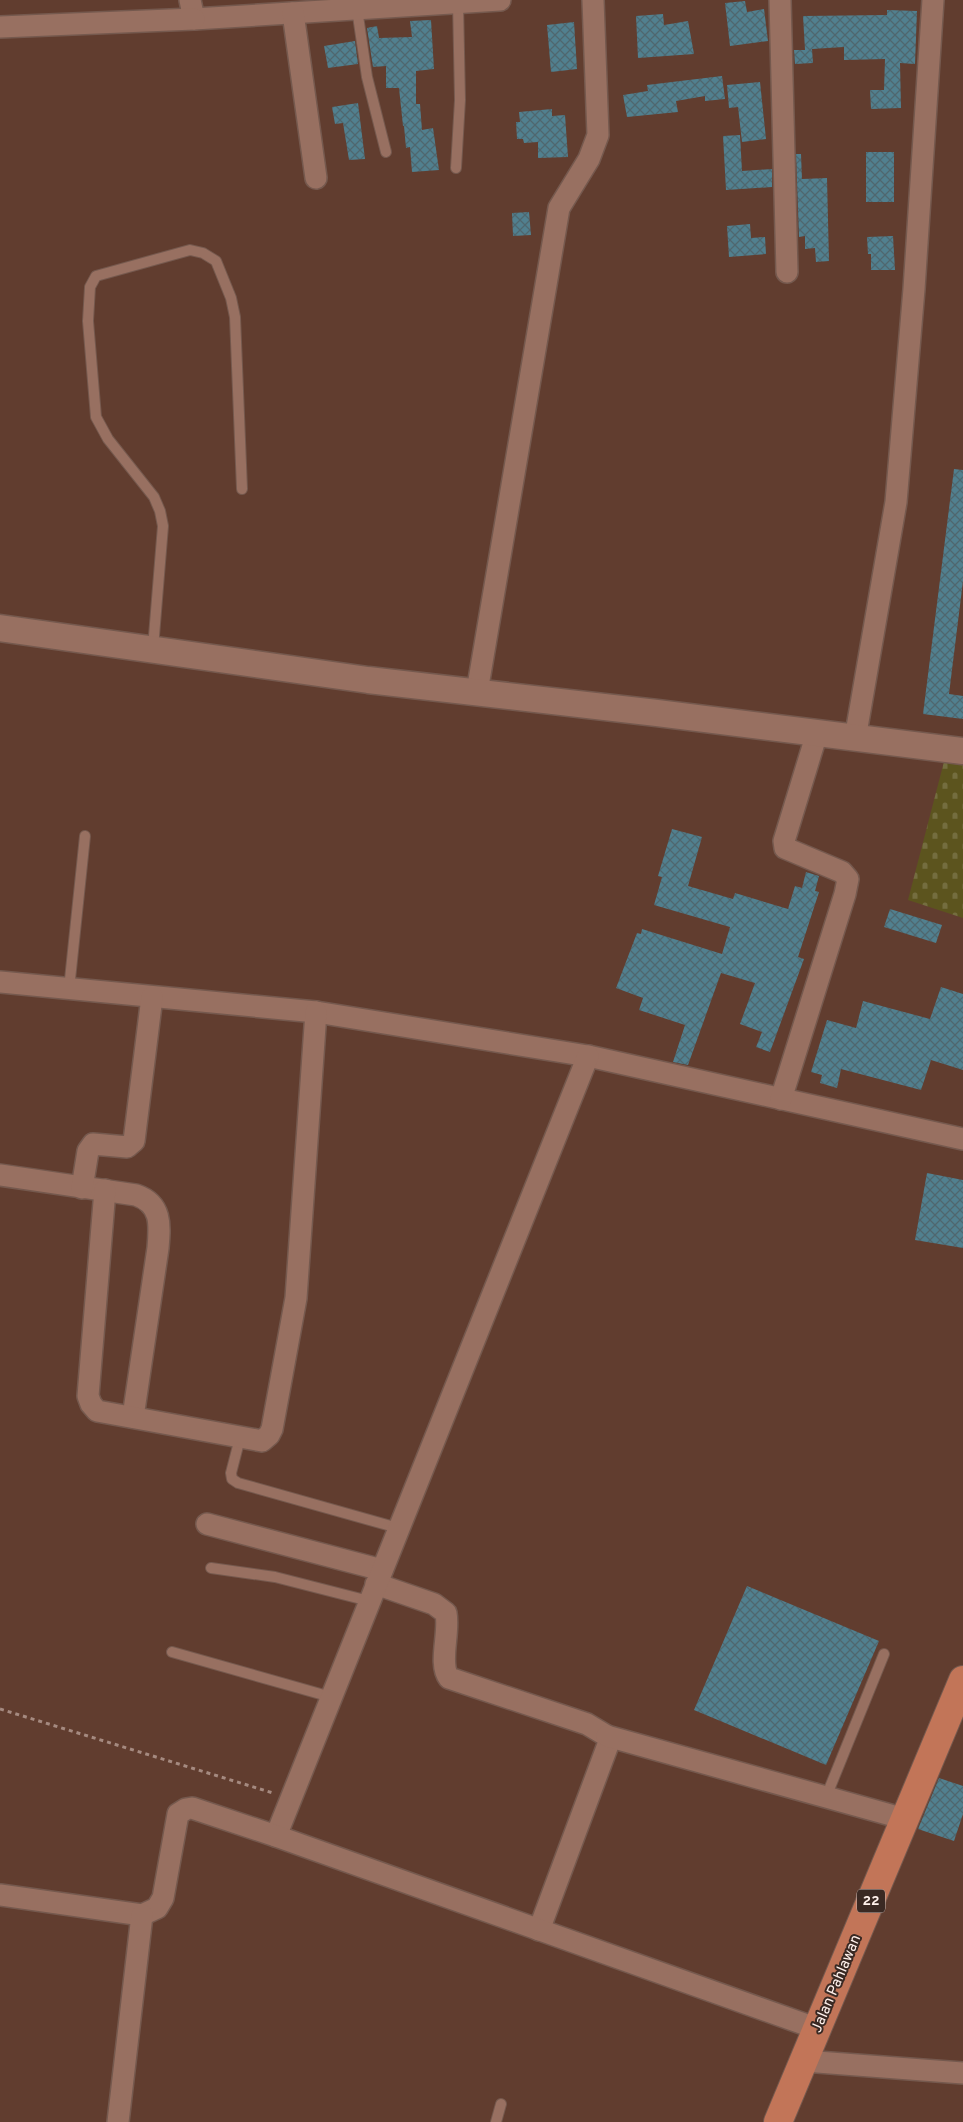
<svg xmlns="http://www.w3.org/2000/svg" width="963" height="2122" font-family="Overpass,sans-serif">
<style>
.cemetery{fill:url(#cemetery-stones)}
.building{fill:url(#building-cross-hatch)}
.lines{fill:none;stroke-linecap:round;stroke-linejoin:round}
.service-casing{stroke:#75594e;stroke-width:12}
.minor-casing{stroke:#75594e;stroke-width:24}
.tertiary-casing{stroke:#75594e;stroke-width:29}
.trunk-casing{stroke:#75594e;stroke-width:30}
.path{stroke:#a58a80;stroke-width:3;stroke-dasharray:4 4;stroke-linecap:butt}
.service{stroke:#987061;stroke-width:10}
.minor{stroke:#987061;stroke-width:21}
.tertiary{stroke:#987061;stroke-width:26}
.trunk{stroke:#c27558;stroke-width:28}
.labels{text-anchor:middle;dominant-baseline:central;stroke-width:4;stroke-linejoin:round;paint-order:stroke}
.shield{fill:#3a2923;stroke:#c4b5b0;stroke-width:1}
.shield-label{font-size:14px;font-weight:bold;fill:#fff1ec}
.street-label{font-size:15px;fill:#fff1ec;stroke:#3a2923}
</style>
<defs>
<pattern id="cemetery-stones" width="16" height="16" patternUnits="userSpaceOnUse" patternTransform="scale(1.25)"><rect width="16" height="16" fill="#5c541e"/><path d="M2 7V4a2 2 0 0 1 4 0v3zM10 15v-3a2 2 0 0 1 4 0v3z" fill="#746d3f"/></pattern>
<pattern id="building-cross-hatch" width="8" height="8" patternUnits="userSpaceOnUse" patternTransform="scale(1.25)"><rect width="8" height="8" fill="#51808f"/><path d="M0 0l8 8M0 8l8-8" fill="none" stroke="#4f676f"/></pattern>
</defs>
<rect width="100%" height="100%" fill="#613d2f"/>
<!-- cemetery -->
<path class="cemetery" d="M 946,754 L 963,757 L 963,918 L 908,900 Z"/>
<!-- building -->
<g class="building">
<path d="M 745,1 L 747,12 L 764,9 L 768,41 L 730,46 L 725,3 Z"/>
<path d="M 887,10 L 917,11 L 915,64 L 900,63 L 901,108 L 871,109 L 870,90 L 884,90 L 885,59 L 844,60 L 844,47 L 812,49 L 813,63 L 795,64 L 794,50 L 805,50 L 803,16 L 887,15 Z"/>
<path d="M 663,14 L 664,25 L 688,21 L 694,54 L 638,58 L 636,16 Z"/>
<path d="M 431,20 L 434,69 L 416,71 L 416,104 L 420,104 L 422,130 L 433,128 L 439,170 L 412,172 L 410,147 L 406,148 L 404,126 L 403,126 L 399,88 L 386,88 L 386,66 L 373,67 L 367,28 L 377,26 L 379,38 L 412,37 L 410,21 Z"/>
<path d="M 574,22 L 577,69 L 551,72 L 547,25 Z"/>
<path d="M 355,41 L 358,64 L 328,68 L 324,46 Z"/>
<path d="M 722,76 L 725,99 L 705,101 L 705,96 L 676,101 L 678,112 L 627,117 L 623,95 L 648,91 L 647,85 Z"/>
<path d="M 760,82 L 766,139 L 742,142 L 738,107 L 729,108 L 727,85 Z"/>
<path d="M 358,103 L 365,159 L 349,160 L 343,123 L 335,124 L 332,107 Z"/>
<path d="M 552,109 L 552,116 L 565,115 L 568,157 L 538,158 L 538,142 L 524,143 L 523,139 L 517,139 L 516,122 L 520,122 L 519,112 Z"/>
<path d="M 740,135 L 742,171 L 772,169 L 772,187 L 726,190 L 723,136 Z"/>
<rect x="866" y="152" width="28" height="50"/>
<path d="M 796,154 L 801,154 L 802,179 L 827,178 L 829,261 L 816,262 L 815,248 L 805,249 L 805,236 L 799,237 Z"/>
<path d="M 529,212 L 531,235 L 513,236 L 512,213 Z"/>
<path d="M 750,224 L 751,238 L 765,237 L 766,254 L 729,257 L 727,226 Z"/>
<path d="M 893,236 L 895,270 L 871,270 L 871,254 L 868,254 L 867,237 Z"/>
<path d="M 954,469 L 963,470 L 963,581 L 949,694 L 963,696 L 963,719 L 923,714 Z"/>
<path d="M 672,829 L 702,837 L 688,886 L 733,899 L 735,893 L 788,909 L 795,886 L 802,888 L 806,872 L 819,876 L 815,891 L 819,892 L 798,957 L 804,959 L 770,1052 L 756,1047 L 762,1032 L 740,1024 L 755,983 L 721,973 L 688,1065 L 673,1062 L 685,1025 L 639,1010 L 643,998 L 616,988 L 637,933 L 641,934 L 642,929 L 722,954 L 730,927 L 654,905 L 662,877 L 658,876 Z"/>
<path d="M 890,909 L 942,925 L 936,943 L 884,927 Z"/>
<path d="M 941,987 L 963,994 L 963,1070 L 931,1060 L 921,1090 L 841,1069 L 837,1088 L 820,1083 L 822,1075 L 811,1072 L 827,1020 L 856,1028 L 863,1001 L 930,1019 Z"/>
<path d="M 927,1173 L 963,1180 L 963,1248 L 915,1240 Z"/>
<path d="M 747,1586 L 879,1641 L 826,1765 L 694,1710 Z"/>
<path d="M 939,1778 L 963,1786 L 963,1814 L 954,1841 L 918,1829 Z"/>
</g>
<g class="lines">
<!-- service casing -->
<g class="service-casing">
<g id="service">
<path d="M 357,9 L 367,77 L 386,152"/>
<path d="M 456,168 L 460,100 L 458,3"/>
<path d="M 153,648 L 163,526 L 160,511 L 154,497 L 108,439 L 96,417 L 88,321 L 90,287 L 96,276 L 190,250 L 203,253 L 216,261 L 231,298 L 235,317 L 242,489"/>
<path d="M 69,989 L 85,836"/>
<path d="M 240,1438 L 231,1473 L 232,1479 L 238,1483 L 398,1528"/>
<path d="M 211,1568 L 275,1577 L 369,1601"/>
<path d="M 172,1652 L 331,1697"/>
<path d="M 826,1797 L 884,1654"/>
<path d="M 496,2122 L 501,2104"/>
</g>
</g>
<!-- minor casing -->
<g class="minor-casing">
<g id="minor">
<path d="M 190,0 L 194,19 L 500,0"/>
<path d="M 780,0 L 787,272"/>
<path d="M 293,13 L 316,178"/>
<path d="M 0,27 L 194,19"/>
<path d="M 477,692 L 559,208 L 589,159 L 598,135 L 593,0"/>
<path d="M 855,739 L 896,502 L 914,289 L 933,0"/>
<path d="M 0,982 L 316,1012 L 588,1056 L 963,1139"/>
<path d="M 781,1099 L 845,894 L 848,879 L 842,872 L 785,848 L 784,841 L 817,733"/>
<path d="M 0,1175 L 136,1195 C 162,1204 160,1225 158,1248 L 133,1417"/>
<path d="M 82,1188 L 88,1151 L 93,1144 L 127,1147 L 134,1141 L 152,997"/>
<path d="M 105,1190 L 88,1396 L 91,1404 L 97,1411 L 262,1441 L 269,1435 L 272,1429 L 296,1298 L 316,1012"/>
<path d="M 207,1524 L 382,1570"/>
<path d="M 376,1584 L 434,1604 L 446,1613 C 450,1633 438,1664 449,1678 L 587,1724 L 607,1736 L 609,1742 L 539,1930"/>
<path d="M 607,1736 L 905,1819"/>
<path d="M 276,1836 L 588,1056"/>
<path d="M 0,1895 L 142,1915 L 157,1908 L 163,1898 L 178,1814 L 186,1809 L 192,1808 L 276,1836 L 818,2029"/>
<path d="M 804,2061 L 963,2073"/>
<path d="M 118,2122 L 142,1915"/>
</g>
</g>
<!-- tertiary casing -->
<g class="tertiary-casing">
<path id="tertiary" d="M 0,628 L 368,680 L 657,713 L 963,751"/>
</g>
<!-- trunk casing -->
<g class="trunk-casing">
<path id="trunk" d="M 778,2122 L 963,1680"/>
</g>
<!-- path -->
<path class="path" d="M 0,1709 L 273,1793"/>
<!-- service -->
<use href="#service" class="service"/>
<!-- minor -->
<use href="#minor" class="minor"/>
<!-- tertiary -->
<use href="#tertiary" class="tertiary"/>
<!-- trunk -->
<use href="#trunk" class="trunk"/>
</g>
<g class="labels">
<!-- shield labels -->
<rect class="shield" x="857" y="1889.5" width="28" height="23" rx="4"/>
<g class="shield-label">
<text x="871" y="1901">22</text>
</g>
<!-- street labels -->
<g class="street-label">
<text transform="translate(837 1984) rotate(-67)">Jalan Pahlawan</text>
</g>
</g>
</svg>
